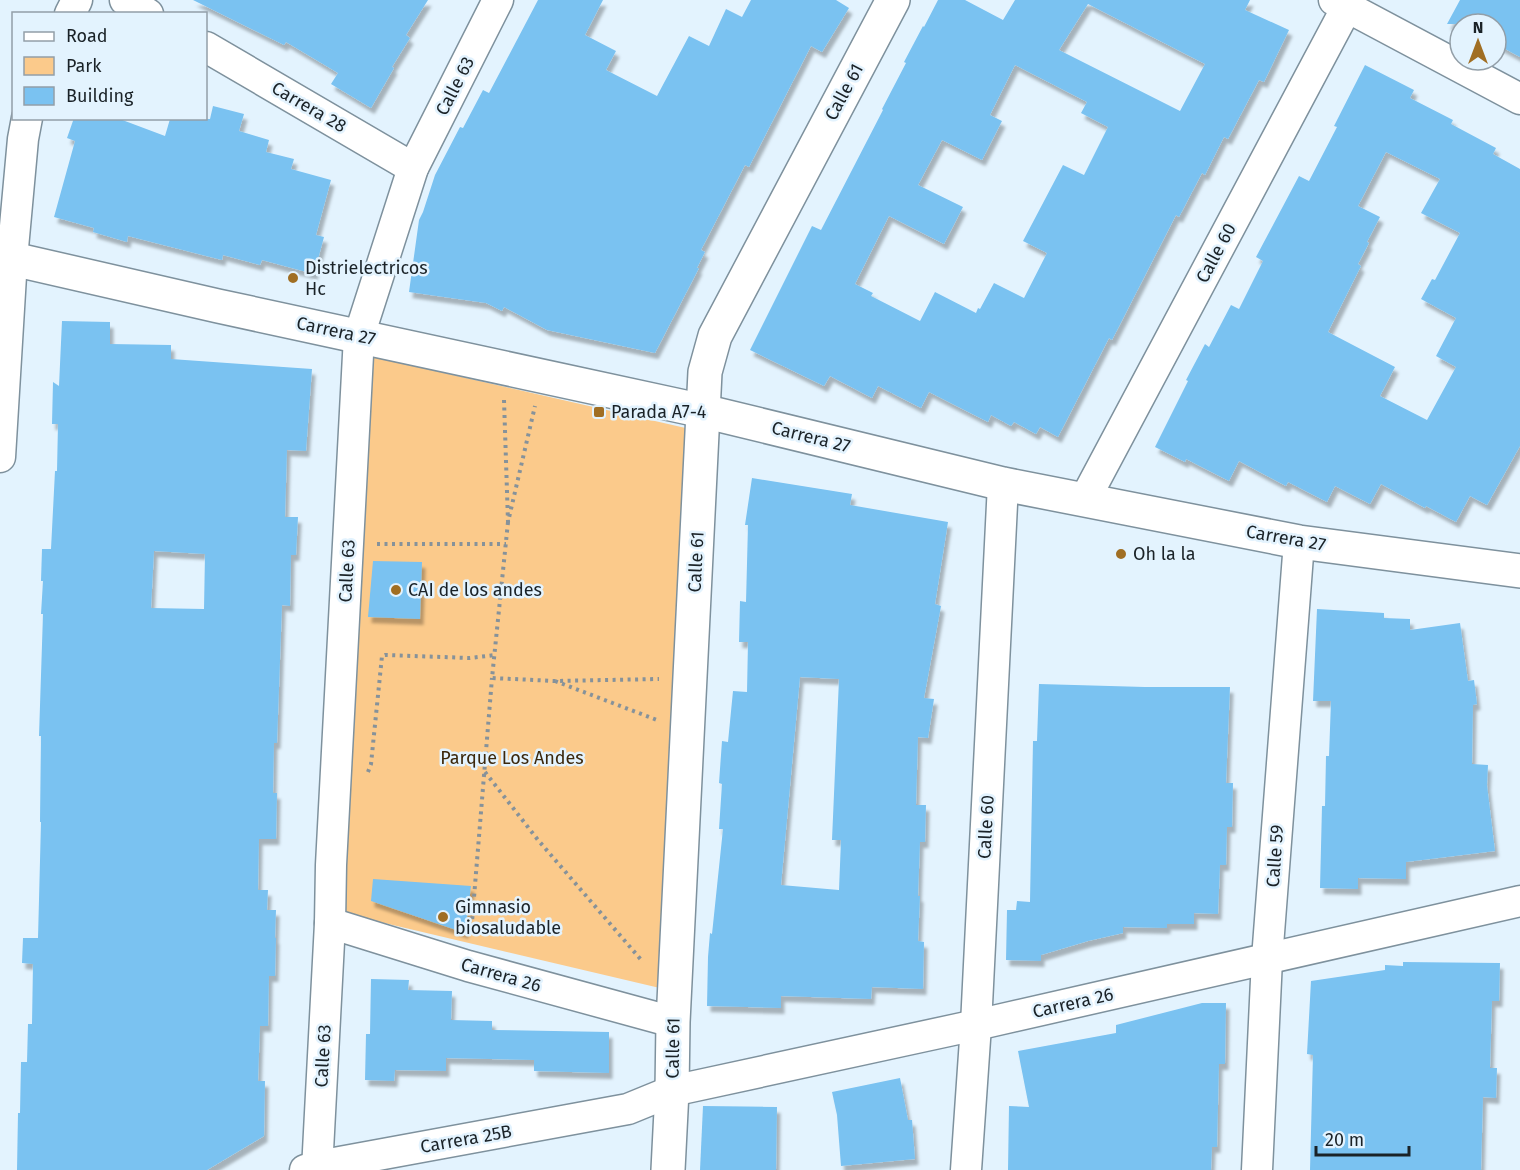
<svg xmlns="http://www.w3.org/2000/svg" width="1520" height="1170" font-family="'Fira Sans',sans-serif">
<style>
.green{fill:#fbca8b}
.building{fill:#7ac2f1;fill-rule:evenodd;filter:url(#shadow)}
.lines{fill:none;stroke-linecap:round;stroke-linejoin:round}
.minor-casing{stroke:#7e919d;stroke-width:33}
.tertiary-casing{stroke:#7e919d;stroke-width:36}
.path{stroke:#86929a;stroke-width:4;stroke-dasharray:3 4.5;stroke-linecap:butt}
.minor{stroke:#fff;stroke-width:30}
.tertiary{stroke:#fff;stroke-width:33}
.poi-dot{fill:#a06e23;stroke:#e3f3fe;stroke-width:2}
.labels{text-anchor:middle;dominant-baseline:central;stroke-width:5;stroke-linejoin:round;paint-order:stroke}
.street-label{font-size:18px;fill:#1a2227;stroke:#e3f3fe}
.poi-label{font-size:18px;fill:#1a2227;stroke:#e3f3fe;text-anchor:start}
.park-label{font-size:18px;fill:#3b270b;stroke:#e3f3fe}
</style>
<defs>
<filter id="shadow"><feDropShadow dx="3.5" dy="6" stdDeviation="1.5" flood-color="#0004"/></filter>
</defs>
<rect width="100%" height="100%" fill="#e3f3fe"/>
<!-- green -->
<path class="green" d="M 370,356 L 690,429 L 664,989 L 342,913 Z"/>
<!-- building -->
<g class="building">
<path d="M 193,0 L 428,0 L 406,35 L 410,38 L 392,67 L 394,68 L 371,108 L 331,84 L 338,73 L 286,42 L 284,45 Z"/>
<path d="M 538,0 L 603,0 L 585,35 L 616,51 L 606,70 L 657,96 L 689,36 L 709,46 L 726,9 L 742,17 L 751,0 L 836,0 L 849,8 L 822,52 L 811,46 L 749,167 L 745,165 L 701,250 L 705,252 L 697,268 L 699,268 L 655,353 L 547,330 L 504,307 L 502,311 L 486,303 L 409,292 L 419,220 L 423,212 L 435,175 L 460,127 L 463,128 L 483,90 L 489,93 Z"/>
<path d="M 938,0 L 965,0 L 1003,20 L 1015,0 L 1250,0 L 1245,10 L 1289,30 L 1264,82 L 1259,80 L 1228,139 L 1224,137 L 1205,175 L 1202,173 L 1179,217 L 1176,215 L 1112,340 L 1109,338 L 1058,437 L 1040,427 L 1036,434 L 1014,422 L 1011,426 L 991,415 L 988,422 L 929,392 L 921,408 L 878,386 L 872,398 L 830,376 L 824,386 L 750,350 L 812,226 L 821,230 L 883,110 L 882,109 L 906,63 L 904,62 L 923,26 L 924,27 ZM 1088,4 L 1205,64 L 1180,111 L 1059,50 ZM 1015,65 L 1087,102 L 1081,113 L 1108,127 L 1084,175 L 1063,165 L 1023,241 L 1047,253 L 1024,298 L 994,283 L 980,309 L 978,308 L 976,313 L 935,292 L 920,321 L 871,296 L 873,293 L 855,284 L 889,216 L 944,244 L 963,207 L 918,185 L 942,140 L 982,160 L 1002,121 L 990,115 Z"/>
<path d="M 1460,0 L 1520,0 L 1520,57 L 1496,44 L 1496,24 L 1447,24 Z"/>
<path d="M 1365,65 L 1414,90 L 1410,98 L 1453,120 L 1451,124 L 1496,148 L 1493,154 L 1520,169 L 1520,446 L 1487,505 L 1470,496 L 1456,522 L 1426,506 L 1425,508 L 1381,484 L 1370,504 L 1335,486 L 1327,502 L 1288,482 L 1286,486 L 1239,461 L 1229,481 L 1186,459 L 1185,462 L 1155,447 L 1188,381 L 1186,380 L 1205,344 L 1209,347 L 1231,305 L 1239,309 L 1263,261 L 1256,257 L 1299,176 L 1309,181 L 1337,127 L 1334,126 ZM 1386,152 L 1440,179 L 1421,213 L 1460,233 L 1435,280 L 1432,279 L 1421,299 L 1456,318 L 1436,356 L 1456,367 L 1427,420 L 1380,396 L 1395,367 L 1328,332 L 1361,266 L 1358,264 L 1369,243 L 1367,242 L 1380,217 L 1358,206 Z"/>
<path d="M 213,106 L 244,114 L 239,131 L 269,140 L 266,152 L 294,159 L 291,169 L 331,180 L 316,235 L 324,237 L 314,274 L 262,260 L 260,265 L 223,255 L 222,260 L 128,236 L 127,242 L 93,232 L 94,228 L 54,217 L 75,141 L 67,138 L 74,118 L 117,118 L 165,136 L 170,119 L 210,119 Z"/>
<path d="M 62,321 L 110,322 L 110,344 L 171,345 L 171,359 L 312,369 L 306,451 L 287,450 L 285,517 L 298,517 L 296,555 L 291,555 L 290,606 L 282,605 L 277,743 L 274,743 L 273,793 L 277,793 L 276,839 L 259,839 L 258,890 L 268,890 L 267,910 L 276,910 L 275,938 L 276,938 L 275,976 L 269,976 L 268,1026 L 260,1026 L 258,1081 L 265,1081 L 264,1136 L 207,1170 L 17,1170 L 18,1113 L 20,1113 L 21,1062 L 27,1062 L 28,1024 L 32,1024 L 33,964 L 22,963 L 23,938 L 38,938 L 41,822 L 40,822 L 41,736 L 39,736 L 43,614 L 41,614 L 43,581 L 41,581 L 42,549 L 51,549 L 55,471 L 57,471 L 58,424 L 52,424 L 53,382 L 59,386 ZM 154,551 L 205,554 L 204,609 L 151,608 Z"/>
<path d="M 752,478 L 852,494 L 850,505 L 948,522 L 935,604 L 941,606 L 924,698 L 934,699 L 928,738 L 918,737 L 916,805 L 926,805 L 925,842 L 920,842 L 918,896 L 920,896 L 918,941 L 924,942 L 923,989 L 872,987 L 871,999 L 781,996 L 781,1008 L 707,1006 L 708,957 L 710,933 L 712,934 L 723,829 L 719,829 L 722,784 L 719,783 L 722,741 L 728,742 L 733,691 L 747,692 L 748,642 L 739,642 L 740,601 L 746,602 L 748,525 L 745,525 ZM 800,677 L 839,679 L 832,840 L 841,840 L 839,890 L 781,885 Z"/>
<path d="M 373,561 L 422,562 L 420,619 L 368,617 Z"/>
<path d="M 1317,609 L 1384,613 L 1384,618 L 1410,619 L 1410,630 L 1460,623 L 1468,681 L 1474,680 L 1477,704 L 1473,705 L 1472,764 L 1488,765 L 1487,785 L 1495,851 L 1406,862 L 1406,879 L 1358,878 L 1358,889 L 1320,888 L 1322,806 L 1325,806 L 1326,756 L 1329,756 L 1331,701 L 1313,701 Z"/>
<path d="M 1039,684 L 1145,687 L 1230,687 L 1226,783 L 1233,783 L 1232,827 L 1227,827 L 1226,865 L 1220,865 L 1218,914 L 1194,913 L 1194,924 L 1167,924 L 1167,928 L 1123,927 L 1123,933 L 1088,941 L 1041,955 L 1041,961 L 1006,960 L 1007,910 L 1016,910 L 1017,901 L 1030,902 L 1033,741 L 1037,741 Z"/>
<path d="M 373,879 L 471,886 L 465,933 L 371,901 Z"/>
<path d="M 1403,962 L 1500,963 L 1499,1001 L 1492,1001 L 1490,1068 L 1497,1068 L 1496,1098 L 1483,1097 L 1481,1170 L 1310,1170 L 1313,1055 L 1307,1054 L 1311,981 L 1385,970 L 1385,965 L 1403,966 Z"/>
<path d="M 371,979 L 409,980 L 408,990 L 452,991 L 451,1020 L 492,1021 L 492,1030 L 609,1032 L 609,1073 L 534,1071 L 534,1060 L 446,1058 L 446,1071 L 395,1070 L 394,1081 L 365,1080 L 366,1034 L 370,1034 Z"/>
<path d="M 1202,1003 L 1226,1003 L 1225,1064 L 1219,1064 L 1217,1147 L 1212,1147 L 1211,1170 L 1008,1170 L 1009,1106 L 1029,1107 L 1018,1051 L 1116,1033 L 1116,1025 Z"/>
<path d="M 900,1078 L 908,1120 L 912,1120 L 915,1159 L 841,1166 L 837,1115 L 832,1092 Z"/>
<path d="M 703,1106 L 777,1107 L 776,1170 L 700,1170 Z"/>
</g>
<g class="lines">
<!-- minor casing -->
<g class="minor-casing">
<g id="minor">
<path d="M 125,0 L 148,14"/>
<path d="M 1334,0 L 1520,99"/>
<path d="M 70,14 L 77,0"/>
<path d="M 206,47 L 413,168"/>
<path d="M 0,457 L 12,259 L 23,139 L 27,118"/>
<path d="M 1085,499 L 1347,7"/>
<path d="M 330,923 L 468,966 L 673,1022"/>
<path d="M 305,1170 L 318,1166 L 628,1109 L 672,1091 L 976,1025 L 1520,901"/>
<path d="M 317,1170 L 330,923 L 331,865 L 359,336 L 413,168 L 498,0"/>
<path d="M 966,1170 L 976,1025 L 1003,484"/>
<path d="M 1257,1170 L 1267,959 L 1299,542"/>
</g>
</g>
<!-- tertiary casing -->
<g class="tertiary-casing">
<g id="tertiary">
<path d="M 0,256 L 218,306 L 703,411 L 1003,484 L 1299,542 L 1520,571"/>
<path d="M 668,1170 L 672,1091 L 673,1022 L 705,372 L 715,336 L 893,0"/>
</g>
</g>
<!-- path -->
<g class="path">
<path d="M 504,400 L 508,522 L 535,406"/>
<path d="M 508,522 L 492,678 L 555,681 L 659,679"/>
<path d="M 377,544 L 506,544"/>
<path d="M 555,681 L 657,720"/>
<path d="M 368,772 L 371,764 L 382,656 L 385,655 L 470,658 L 495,655"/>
<path d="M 485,772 L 538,840 L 643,962"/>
<path d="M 471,934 L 492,678"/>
</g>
<!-- minor -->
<use href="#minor" class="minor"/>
<!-- tertiary -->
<use href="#tertiary" class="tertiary"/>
</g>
<!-- markers -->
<g class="poi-dot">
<circle cx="293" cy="278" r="6"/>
<rect x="593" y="406" width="12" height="12" rx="3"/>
<circle cx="1121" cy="554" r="6"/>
<circle cx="396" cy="590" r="6"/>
<circle cx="443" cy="917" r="6"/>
</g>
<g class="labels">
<!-- street labels -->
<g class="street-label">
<text transform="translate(455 86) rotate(-63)">Calle 63</text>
<text transform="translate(844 92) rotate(-62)">Calle 61</text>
<text transform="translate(309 107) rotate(30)">Carrera 28</text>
<text transform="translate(1216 253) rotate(-62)">Calle 60</text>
<text transform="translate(336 331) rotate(12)">Carrera 27</text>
<text transform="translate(811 437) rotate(14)">Carrera 27</text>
<text transform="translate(1286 538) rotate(10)">Carrera 27</text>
<text transform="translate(696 562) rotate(-87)">Calle 61</text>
<text transform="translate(347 571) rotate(-87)">Calle 63</text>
<text transform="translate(986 827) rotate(-87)">Calle 60</text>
<text transform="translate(1275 856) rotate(-86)">Calle 59</text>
<text transform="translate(501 975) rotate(16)">Carrera 26</text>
<text transform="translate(1073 1003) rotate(-13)">Carrera 26</text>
<text transform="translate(673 1048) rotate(-89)">Calle 61</text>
<text transform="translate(323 1056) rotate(-87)">Calle 63</text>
<text transform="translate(466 1139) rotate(-10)">Carrera 25B</text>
</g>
<!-- poi labels -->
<g class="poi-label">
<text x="305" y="268">Distrielectricos<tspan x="305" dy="21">Hc</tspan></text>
<text x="611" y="412">Parada A7-4</text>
<text x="1133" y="554">Oh la la</text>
<text x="408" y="590">CAI de los andes</text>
<text x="455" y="907">Gimnasio<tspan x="455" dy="21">biosaludable</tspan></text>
</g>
<!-- park labels -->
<g class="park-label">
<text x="512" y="758">Parque Los Andes</text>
</g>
</g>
<!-- legend -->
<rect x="12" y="12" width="195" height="108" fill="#e3f3fe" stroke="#939fa8" stroke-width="1.5"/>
<rect x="24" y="32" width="30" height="9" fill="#ffffff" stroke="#939fa8" stroke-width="1.5"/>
<text x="66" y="42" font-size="18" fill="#1a2227">Road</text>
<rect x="24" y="57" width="30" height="18" fill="#fbca8b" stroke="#939fa8" stroke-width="1.5"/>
<text x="66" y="72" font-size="18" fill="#1a2227">Park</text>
<rect x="24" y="87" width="30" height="18" fill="#7ac2f1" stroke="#939fa8" stroke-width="1.5"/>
<text x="66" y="102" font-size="18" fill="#1a2227">Building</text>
<!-- north arrow -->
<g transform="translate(1478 42)"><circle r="28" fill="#e3f3fe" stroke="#939fa8" stroke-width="1.5"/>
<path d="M0-4.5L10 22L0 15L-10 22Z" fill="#a06e23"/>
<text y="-9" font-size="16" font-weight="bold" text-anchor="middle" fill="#1a2227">N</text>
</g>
<!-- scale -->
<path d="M1316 1146v9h93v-9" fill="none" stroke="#1a2227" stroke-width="3"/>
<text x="1325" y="1146" font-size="18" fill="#1a2227" stroke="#e3f3fe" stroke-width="4.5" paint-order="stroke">20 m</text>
</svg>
